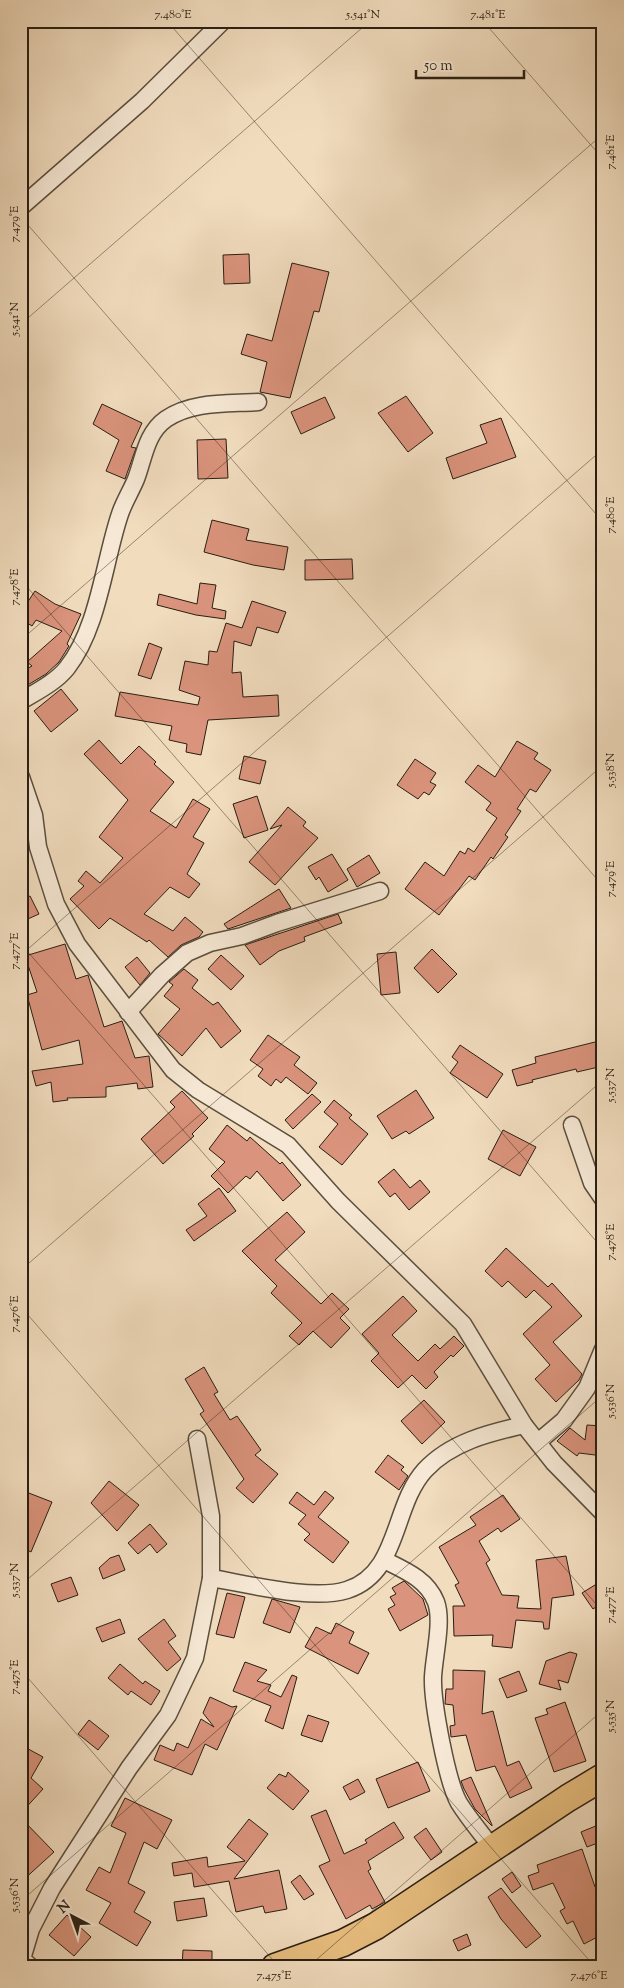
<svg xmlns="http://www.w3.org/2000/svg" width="624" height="1988" font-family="'Sorts Mill Goudy',serif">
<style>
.building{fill:#da937c;stroke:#291e12}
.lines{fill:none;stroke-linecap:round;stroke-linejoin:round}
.minor-casing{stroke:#5b4e3d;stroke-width:19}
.primary-casing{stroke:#291e12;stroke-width:29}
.minor{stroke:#f6e8d5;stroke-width:16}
.primary{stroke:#e8be7f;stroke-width:26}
.ticks{fill:none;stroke:#291e12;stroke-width:1;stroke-opacity:0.45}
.neatline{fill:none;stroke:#291e12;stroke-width:2}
.ticks-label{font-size:12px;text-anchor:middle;fill:#291e12}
</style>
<rect width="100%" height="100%" fill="#f1dcbe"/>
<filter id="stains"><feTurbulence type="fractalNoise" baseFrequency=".004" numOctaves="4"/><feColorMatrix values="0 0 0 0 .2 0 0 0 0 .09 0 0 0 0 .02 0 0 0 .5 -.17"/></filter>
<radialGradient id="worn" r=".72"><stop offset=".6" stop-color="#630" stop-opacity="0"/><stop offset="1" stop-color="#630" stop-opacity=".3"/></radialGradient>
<!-- building -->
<g class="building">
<path d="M 249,254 L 250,283 L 224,284 L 223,255 Z"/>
<path d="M 292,263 L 329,272 L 319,312 L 314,311 L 290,398 L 260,392 L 267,362 L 241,354 L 247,334 L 272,341 Z"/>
<path d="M 406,396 L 433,433 L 408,452 L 378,413 Z"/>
<path d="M 325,397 L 335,418 L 301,434 L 291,412 Z"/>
<path d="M 102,404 L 142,423 L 131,447 L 136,448 L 125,479 L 106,471 L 119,440 L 93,424 Z"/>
<path d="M 501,418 L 516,457 L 453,479 L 446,458 L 487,443 L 480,425 Z"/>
<path d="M 226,439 L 228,478 L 198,479 L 197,440 Z"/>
<path d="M 212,520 L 249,529 L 246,540 L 288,547 L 284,570 L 253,565 L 204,552 Z"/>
<path d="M 352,559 L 353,579 L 305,580 L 305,560 Z"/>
<path d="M 200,583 L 216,585 L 212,608 L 226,611 L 225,619 L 196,615 L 157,605 L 159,594 L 197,604 Z"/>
<path d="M 35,591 L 55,604 L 81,614 L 67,644 L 69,646 L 59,662 L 46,674 L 21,689 L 21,672 L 32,666 L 27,662 L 62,631 L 36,620 L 32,626 L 21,619 L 21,612 Z"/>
<path d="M 252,601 L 286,612 L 278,633 L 257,627 L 251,646 L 234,641 L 232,673 L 241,672 L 243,697 L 278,695 L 279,716 L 208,720 L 201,755 L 186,752 L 187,744 L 169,740 L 172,726 L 115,716 L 120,692 L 198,705 L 200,697 L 179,690 L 185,661 L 208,665 L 209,651 L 217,652 L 226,623 L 242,628 Z"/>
<path d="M 149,643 L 162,648 L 151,679 L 138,675 Z"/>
<path d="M 61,689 L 78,710 L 51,732 L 34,711 Z"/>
<path d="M 99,740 L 121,764 L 139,746 L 156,762 L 154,764 L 174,782 L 150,811 L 176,828 L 193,799 L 210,809 L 193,837 L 204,843 L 187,874 L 200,884 L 189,898 L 170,887 L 144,914 L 173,931 L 185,917 L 203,932 L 199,937 L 181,945 L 168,957 L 149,940 L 147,942 L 110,918 L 99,929 L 70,899 L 84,886 L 78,881 L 86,871 L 100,883 L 123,858 L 99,837 L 128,800 L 84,754 Z"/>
<path d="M 517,741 L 538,753 L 534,759 L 551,770 L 536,792 L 530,789 L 517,809 L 521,811 L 505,835 L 508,837 L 493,859 L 491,857 L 475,880 L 469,876 L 439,915 L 405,889 L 425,862 L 444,876 L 460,851 L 465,854 L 468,848 L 474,852 L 497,818 L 486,810 L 491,803 L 465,782 L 478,765 L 495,777 Z"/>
<path d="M 244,756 L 266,761 L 260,784 L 239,779 Z"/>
<path d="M 415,759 L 436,773 L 430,782 L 436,785 L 429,795 L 424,792 L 418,799 L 397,785 Z"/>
<path d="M 257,796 L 268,830 L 244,838 L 233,804 Z"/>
<path d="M 288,807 L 306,822 L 303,826 L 318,838 L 275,885 L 249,862 L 282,825 L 270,829 Z"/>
<path d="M 332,854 L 348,880 L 328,892 L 319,877 L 316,880 L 308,867 Z"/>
<path d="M 369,855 L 380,873 L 357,887 L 347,869 Z"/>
<path d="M 279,889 L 291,908 L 228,929 L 224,924 Z"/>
<path d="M 30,896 L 39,914 L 21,922 L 21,900 Z"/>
<path d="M 338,914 L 342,923 L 304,937 L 305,941 L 279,951 L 260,965 L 245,945 Z"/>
<path d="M 65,944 L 76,979 L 88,975 L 104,1027 L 122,1021 L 135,1058 L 149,1056 L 153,1087 L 138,1089 L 137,1083 L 106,1087 L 106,1097 L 67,1098 L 68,1100 L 53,1102 L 51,1082 L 36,1086 L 32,1071 L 83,1064 L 79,1040 L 42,1050 L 27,995 L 37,992 L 25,956 Z"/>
<path d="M 432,949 L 457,974 L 438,993 L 414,968 Z"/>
<path d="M 396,952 L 400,993 L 381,995 L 377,954 Z"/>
<path d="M 221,955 L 244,976 L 231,990 L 208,969 Z"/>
<path d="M 137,957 L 150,973 L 140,985 L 125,967 Z"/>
<path d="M 184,969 L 198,980 L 192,988 L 213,1005 L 218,1002 L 241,1031 L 221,1048 L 206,1028 L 182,1056 L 158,1034 L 180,1009 L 164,996 L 173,985 L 169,982 Z"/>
<path d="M 268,1035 L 300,1057 L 294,1065 L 317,1083 L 308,1094 L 286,1077 L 281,1083 L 276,1079 L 271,1086 L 258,1076 L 263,1069 L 250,1060 Z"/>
<path d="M 603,1040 L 603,1066 L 577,1072 L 576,1069 L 532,1080 L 533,1082 L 517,1086 L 512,1070 L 536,1063 L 535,1057 Z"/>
<path d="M 460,1045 L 503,1074 L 487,1098 L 450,1073 L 458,1062 L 452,1057 Z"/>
<path d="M 416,1090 L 434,1118 L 409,1134 L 406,1131 L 392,1139 L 377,1116 Z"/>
<path d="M 182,1091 L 208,1118 L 192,1134 L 194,1136 L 163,1164 L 141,1139 L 175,1107 L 170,1102 Z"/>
<path d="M 312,1094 L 321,1102 L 293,1129 L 285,1120 Z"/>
<path d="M 334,1100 L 352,1115 L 349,1118 L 368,1134 L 342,1165 L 319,1147 L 338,1124 L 324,1112 Z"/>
<path d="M 227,1125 L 247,1141 L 250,1137 L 280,1164 L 282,1162 L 301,1185 L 283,1201 L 257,1171 L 250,1179 L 246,1176 L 228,1193 L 211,1176 L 225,1162 L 209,1149 Z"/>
<path d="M 503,1130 L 536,1147 L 520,1176 L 488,1159 Z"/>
<path d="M 394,1169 L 410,1188 L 420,1180 L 430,1192 L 409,1210 L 395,1193 L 390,1197 L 378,1182 Z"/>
<path d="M 219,1188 L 236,1211 L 194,1241 L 186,1230 L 207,1216 L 198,1204 Z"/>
<path d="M 287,1212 L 305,1232 L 275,1260 L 321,1304 L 332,1293 L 349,1309 L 340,1318 L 350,1328 L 331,1348 L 313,1331 L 299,1345 L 289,1336 L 302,1323 L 271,1293 L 277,1286 L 242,1251 Z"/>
<path d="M 506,1248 L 548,1287 L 552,1283 L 582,1316 L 553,1342 L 582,1374 L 579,1380 L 556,1402 L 535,1379 L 550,1365 L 523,1334 L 552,1307 L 534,1290 L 526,1298 L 508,1281 L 502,1287 L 485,1271 Z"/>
<path d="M 403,1296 L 417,1311 L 392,1335 L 418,1361 L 435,1344 L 440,1349 L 454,1336 L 464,1346 L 453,1357 L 451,1355 L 434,1372 L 438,1377 L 426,1389 L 412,1375 L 398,1388 L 371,1361 L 379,1353 L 362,1334 Z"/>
<path d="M 204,1367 L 218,1392 L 214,1394 L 230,1420 L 237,1416 L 261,1450 L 255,1455 L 278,1474 L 253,1503 L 236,1488 L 244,1479 L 200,1414 L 204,1411 L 185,1379 Z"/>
<path d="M 424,1400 L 445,1422 L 422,1444 L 401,1421 Z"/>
<path d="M 587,1425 L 603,1426 L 603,1456 L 579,1453 L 577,1456 L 557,1441 L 570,1428 L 585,1440 Z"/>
<path d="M 388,1455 L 404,1467 L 401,1470 L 408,1476 L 399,1490 L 375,1472 Z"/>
<path d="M 109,1481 L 139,1505 L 117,1531 L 91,1503 Z"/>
<path d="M 21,1490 L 52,1502 L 31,1552 L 21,1547 Z"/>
<path d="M 325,1491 L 334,1498 L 318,1517 L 349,1542 L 333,1563 L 304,1540 L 310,1534 L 298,1524 L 306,1515 L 289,1503 L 297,1492 L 314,1505 Z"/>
<path d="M 503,1495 L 520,1519 L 501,1532 L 498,1528 L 479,1541 L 490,1560 L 486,1563 L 502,1595 L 519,1596 L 517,1608 L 541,1609 L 536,1560 L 566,1556 L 574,1595 L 552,1598 L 549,1629 L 544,1629 L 543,1622 L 516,1620 L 512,1648 L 492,1646 L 493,1635 L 454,1636 L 453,1606 L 465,1606 L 455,1585 L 459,1583 L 439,1547 L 476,1525 L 470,1517 Z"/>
<path d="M 150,1524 L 167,1544 L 157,1553 L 150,1544 L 138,1554 L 128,1543 Z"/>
<path d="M 119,1555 L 125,1570 L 103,1579 L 99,1568 L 110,1558 Z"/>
<path d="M 71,1577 L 78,1595 L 58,1602 L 51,1584 Z"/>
<path d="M 603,1580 L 603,1602 L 593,1609 L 582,1593 Z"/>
<path d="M 404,1581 L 423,1599 L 428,1615 L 400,1631 L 388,1609 L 395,1605 L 390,1597 L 396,1594 L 392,1588 Z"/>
<path d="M 227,1593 L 245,1597 L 234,1638 L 216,1634 Z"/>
<path d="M 272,1599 L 300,1607 L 290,1633 L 263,1623 Z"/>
<path d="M 120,1619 L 125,1633 L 102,1642 L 96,1628 Z"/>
<path d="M 164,1619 L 176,1636 L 168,1642 L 181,1659 L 167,1671 L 138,1639 Z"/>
<path d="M 336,1623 L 354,1632 L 349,1643 L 369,1653 L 358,1674 L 305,1647 L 316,1627 L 331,1634 Z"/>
<path d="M 570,1652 L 577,1654 L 568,1683 L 558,1680 L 561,1690 L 539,1684 L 546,1661 Z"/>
<path d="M 245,1662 L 267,1670 L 257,1681 L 271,1685 L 268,1691 L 281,1697 L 292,1675 L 297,1677 L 283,1729 L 265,1721 L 271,1706 L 233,1691 Z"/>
<path d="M 120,1664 L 143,1684 L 145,1681 L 160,1691 L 151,1705 L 131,1691 L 128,1695 L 108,1678 Z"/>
<path d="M 453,1670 L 485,1671 L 482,1714 L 493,1711 L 507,1766 L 519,1761 L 532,1788 L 510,1798 L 495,1766 L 476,1771 L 466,1735 L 451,1737 L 450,1726 L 455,1725 L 453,1705 L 445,1704 L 446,1689 L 453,1689 Z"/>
<path d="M 519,1671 L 527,1691 L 507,1698 L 499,1679 Z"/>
<path d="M 210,1697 L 232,1707 L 237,1706 L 217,1750 L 205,1744 L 192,1775 L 154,1760 L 160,1745 L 174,1751 L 177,1743 L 188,1748 L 201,1719 L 214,1727 L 203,1713 Z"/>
<path d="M 565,1702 L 586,1761 L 554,1772 L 535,1718 L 548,1714 L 546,1709 Z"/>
<path d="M 308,1715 L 329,1722 L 322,1742 L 301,1735 Z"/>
<path d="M 89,1720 L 109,1736 L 98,1750 L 78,1734 Z"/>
<path d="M 21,1745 L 43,1757 L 31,1778 L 43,1789 L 21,1813 Z"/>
<path d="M 418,1762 L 430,1791 L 388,1808 L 376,1779 Z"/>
<path d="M 288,1772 L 309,1791 L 293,1810 L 267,1788 L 279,1774 L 286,1777 Z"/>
<path d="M 471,1777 L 492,1825 L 492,1826 L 475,1809 L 464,1789 L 461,1781 Z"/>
<path d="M 358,1779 L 365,1792 L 350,1800 L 343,1787 Z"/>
<path d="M 125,1798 L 172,1820 L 157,1849 L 144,1842 L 128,1883 L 145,1892 L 134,1912 L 151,1922 L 137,1946 L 99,1923 L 111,1903 L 86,1890 L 99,1867 L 110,1873 L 126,1833 L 111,1826 Z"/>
<path d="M 326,1810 L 344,1854 L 367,1843 L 365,1840 L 394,1822 L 404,1838 L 368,1861 L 371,1869 L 368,1871 L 385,1902 L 372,1909 L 370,1905 L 346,1919 L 319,1866 L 330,1861 L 311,1816 Z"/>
<path d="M 21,1818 L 54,1852 L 21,1882 Z"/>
<path d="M 249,1819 L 268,1834 L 234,1879 L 279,1870 L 287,1909 L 265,1913 L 263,1906 L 236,1912 L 229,1881 L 194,1887 L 192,1873 L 174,1876 L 172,1863 L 207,1857 L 208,1867 L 245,1861 L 227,1847 Z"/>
<path d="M 603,1823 L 603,1841 L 587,1847 L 581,1832 Z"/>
<path d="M 426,1828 L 442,1852 L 431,1860 L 414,1837 Z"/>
<path d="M 582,1849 L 595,1887 L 603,1884 L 603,1934 L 584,1944 L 573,1921 L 567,1924 L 560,1911 L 565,1908 L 553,1883 L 533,1890 L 528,1876 L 539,1872 L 537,1865 Z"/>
<path d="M 512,1872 L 521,1886 L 512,1893 L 502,1879 Z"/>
<path d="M 300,1875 L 314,1894 L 304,1900 L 291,1882 Z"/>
<path d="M 501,1888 L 541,1936 L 526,1948 L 501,1919 L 488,1897 Z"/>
<path d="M 204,1898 L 207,1916 L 177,1921 L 174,1902 Z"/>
<path d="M 67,1915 L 91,1937 L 74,1956 L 49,1935 Z"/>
<path d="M 467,1934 L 471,1945 L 458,1951 L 453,1940 Z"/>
<path d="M 183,1950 L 212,1951 L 212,1967 L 182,1967 Z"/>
</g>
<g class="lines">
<!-- minor casing -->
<g class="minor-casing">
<g id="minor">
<path d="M 21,207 L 142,101 L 223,21"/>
<path d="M 21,701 C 36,692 56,682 67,668 C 99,627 104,561 120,514 C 124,502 131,491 136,479 C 144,458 146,433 166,419 C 192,401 227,404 258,402"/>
<path d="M 21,777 L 34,815 L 38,847 L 56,904 L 77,944 L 173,1070 L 198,1090 L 288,1145 L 338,1201 L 463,1324 L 524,1425 L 554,1463 L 603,1513"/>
<path d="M 128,1012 L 162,975 L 187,953 L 210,943 L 242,936 L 277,923 L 380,891"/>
<path d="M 572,1125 L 592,1183 L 603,1199"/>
<path d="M 538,1442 L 564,1420 L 587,1388 L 603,1349"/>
<path d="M 384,1560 C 404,1570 427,1579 436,1602 C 443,1621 434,1656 433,1677 C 432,1702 447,1782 459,1803 C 469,1819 482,1834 493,1849"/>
<path d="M 211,1578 C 248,1584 312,1601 347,1590 C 400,1573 392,1506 425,1470 C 451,1442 489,1433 524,1425"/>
<path d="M 31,1967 L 22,1959 L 31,1929 L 52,1888 L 129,1768 L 168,1715 L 195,1658 L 211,1578 L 211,1516 L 197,1439"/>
</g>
</g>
<!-- primary casing -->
<g class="primary-casing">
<path id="primary" d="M 275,1967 L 343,1943 L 376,1926 L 568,1798 L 603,1777"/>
</g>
<!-- minor -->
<use href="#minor" class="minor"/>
<!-- primary -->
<use href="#primary" class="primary"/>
</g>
<!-- ticks -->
<path class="ticks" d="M 167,21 L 603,522M 483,21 L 603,159M 21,217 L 603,886M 21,324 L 370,21M 21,580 L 603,1249M 21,640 L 603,134M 21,944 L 603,1612M 21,955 L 603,449M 21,1270 L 603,765M 21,1307 L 595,1967M 21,1585 L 603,1080M 21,1670 L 279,1967M 21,1901 L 603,1395M 308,1967 L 603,1710"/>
<!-- margin -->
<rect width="624" height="1988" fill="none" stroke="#f1dcbe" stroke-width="55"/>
<!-- north arrow -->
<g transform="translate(72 1916) rotate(319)" stroke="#f6e8d5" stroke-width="4" paint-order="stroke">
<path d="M0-4L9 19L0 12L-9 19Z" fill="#291e12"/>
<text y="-8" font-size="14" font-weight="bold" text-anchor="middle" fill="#291e12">N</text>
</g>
<!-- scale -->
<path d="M416 70v8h108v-8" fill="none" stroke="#291e12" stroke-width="2.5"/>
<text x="424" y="70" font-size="15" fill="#291e12" stroke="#f6e8d5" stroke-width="4" paint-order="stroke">50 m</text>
<rect x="28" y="28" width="568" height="1932" class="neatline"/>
<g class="ticks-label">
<text x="173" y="18">7.480°E</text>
<text x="363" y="18">5.541°N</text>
<text x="488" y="18">7.481°E</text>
<text transform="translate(610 152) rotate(-90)" y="4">7.481°E</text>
<text transform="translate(14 224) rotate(-90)" y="4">7.479°E</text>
<text transform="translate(14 319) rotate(-90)" y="4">5.541°N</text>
<text transform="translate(610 515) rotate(-90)" y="4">7.480°E</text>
<text transform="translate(14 587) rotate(-90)" y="4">7.478°E</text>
<text transform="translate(610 770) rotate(-90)" y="4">5.538°N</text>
<text transform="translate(610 879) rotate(-90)" y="4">7.479°E</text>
<text transform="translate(14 951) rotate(-90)" y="4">7.477°E</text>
<text transform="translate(610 1085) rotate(-90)" y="4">5.537°N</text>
<text transform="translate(610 1242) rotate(-90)" y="4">7.478°E</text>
<text transform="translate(14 1314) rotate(-90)" y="4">7.476°E</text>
<text transform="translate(610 1401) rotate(-90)" y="4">5.536°N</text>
<text transform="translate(14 1580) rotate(-90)" y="4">5.537°N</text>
<text transform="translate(610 1605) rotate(-90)" y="4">7.477°E</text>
<text transform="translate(14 1677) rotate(-90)" y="4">7.475°E</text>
<text transform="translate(610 1716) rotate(-90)" y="4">5.535°N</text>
<text transform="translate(14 1895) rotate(-90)" y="4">5.536°N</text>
<text x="274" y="1979">7.475°E</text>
<text x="589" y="1979">7.476°E</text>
</g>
<rect width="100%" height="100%" filter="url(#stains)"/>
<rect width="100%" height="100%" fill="url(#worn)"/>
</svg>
